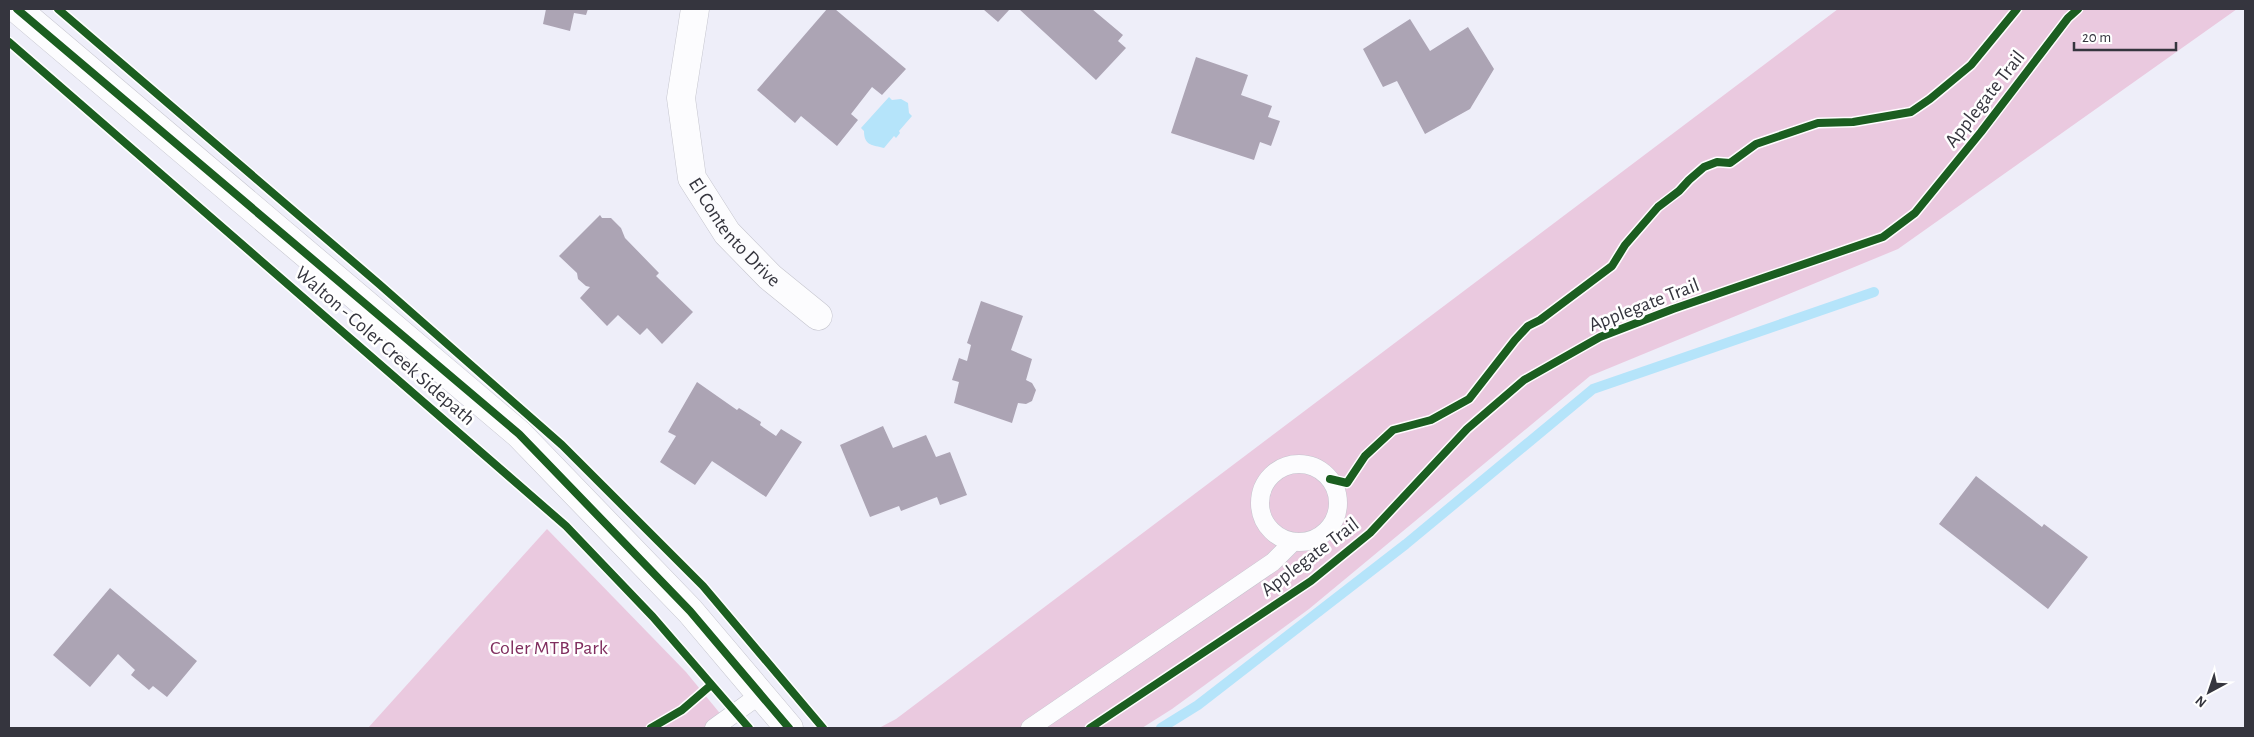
<svg xmlns="http://www.w3.org/2000/svg" width="2254" height="737" font-family="'Alegreya Sans',sans-serif">
<style>
.green{fill:#eac9df}
.water{fill:#b5e4fa}
.lines{fill:none;stroke-linecap:round;stroke-linejoin:round}
.stream{stroke:#b5e4fa;stroke-width:10}
.building{fill:#aca4b4}
.lane-casing{stroke:#c5c5ce;stroke-width:19}
.street-casing{stroke:#c5c5ce;stroke-width:29}
.secondary-casing{stroke:#c5c5ce;stroke-width:29}
.lane{stroke:#fcfcfe;stroke-width:18}
.street{stroke:#fcfcfe;stroke-width:28}
.secondary{stroke:#fcfcfe;stroke-width:28}
.cycleway-casing{stroke:#fff;stroke-width:11}
.cycleway{stroke:#1b5e20;stroke-width:8}
.labels{text-anchor:middle;dominant-baseline:central;stroke-width:5;stroke-linejoin:round;paint-order:stroke}
.street-label{font-size:20px;fill:#35353e;stroke:#fff}
.park-label{font-size:20px;fill:#802e5f;stroke:#fff}
</style>
<rect width="100%" height="100%" fill="#eeeef9"/>
<!-- green -->
<g class="green">
<path d="M 1838,9 L 2237,9 L 1898,249 L 1590,376 L 1309,609 L 1172,709 L 1142,728 L 879,728 L 896,719 Z"/>
<path d="M 547,529 L 686,672 L 732,728 L 368,728 Z"/>
</g>
<!-- water -->
<path class="water" d="M 889,97 L 892,100 L 901,99 L 908,103 L 909,113 L 912,116 L 899,131 L 900,133 L 896,138 L 894,136 L 884,148 C 873,145 864,146 864,131 L 861,128 Z"/>
<g class="lines">
<!-- stream -->
<path class="stream" d="M 1161,728 L 1198,705 L 1406,544 L 1593,389 L 1874,292"/>
</g>
<!-- building -->
<g class="building">
<path d="M 546,9 L 588,9 L 586,15 L 574,13 L 570,31 L 543,24 Z"/>
<path d="M 827,9 L 835,9 L 906,69 L 882,95 L 872,87 L 851,114 L 858,120 L 837,146 L 801,116 L 795,123 L 757,90 Z"/>
<path d="M 983,9 L 1010,9 L 998,22 Z"/>
<path d="M 1019,9 L 1092,9 L 1123,35 L 1118,41 L 1126,48 L 1096,80 Z"/>
<path d="M 1410,19 L 1430,51 L 1468,27 L 1494,69 L 1470,109 L 1425,134 L 1397,81 L 1383,87 L 1363,49 Z"/>
<path d="M 1196,57 L 1248,75 L 1241,95 L 1272,106 L 1268,117 L 1280,121 L 1271,146 L 1260,142 L 1254,160 L 1171,133 Z"/>
<path d="M 600,215 L 602,218 L 611,218 L 621,228 L 625,238 L 659,273 L 656,276 L 693,312 L 662,344 L 647,328 L 640,335 L 618,315 L 607,326 L 580,298 L 590,287 L 586,286 L 578,279 L 577,273 L 559,256 Z"/>
<path d="M 981,301 L 1023,316 L 1011,350 L 1032,359 L 1026,380 L 1032,383 L 1036,390 L 1032,401 L 1026,404 L 1018,403 L 1012,423 L 954,403 L 959,382 L 952,380 L 959,358 L 967,361 L 971,345 L 967,343 Z"/>
<path d="M 697,382 L 737,410 L 739,408 L 761,422 L 760,425 L 776,436 L 781,429 L 802,442 L 766,497 L 712,461 L 695,485 L 660,462 L 676,436 L 668,432 Z"/>
<path d="M 883,426 L 893,448 L 926,435 L 936,457 L 950,452 L 967,495 L 940,505 L 937,497 L 901,511 L 899,506 L 870,517 L 840,445 Z"/>
<path d="M 1976,476 L 2042,527 L 2044,524 L 2088,557 L 2048,609 L 1939,524 Z"/>
<path d="M 110,588 L 197,661 L 167,697 L 153,686 L 149,690 L 131,675 L 135,670 L 118,654 L 90,687 L 53,655 Z"/>
</g>
<g class="lines">
<!-- lane casing -->
<g class="lane-casing">
<g id="lane">
<circle cx="1299" cy="503" r="39"/>
<path d="M 714,728 L 761,694"/>
<path d="M 1030,728 L 1273,562 L 1293,542"/>
</g>
</g>
<!-- street casing -->
<g class="street-casing">
<g id="street">
<path id="s1" d="M 695,9 L 681,98 L 692,178 L 727,233 L 770,277 L 818,316"/>
</g>
</g>
<!-- secondary casing -->
<g class="secondary-casing">
<path id="secondary" d="M 17,9 L 519,434 L 690,611 L 789,728"/>
</g>
<!-- lane -->
<use href="#lane" class="lane"/>
<!-- street -->
<use href="#street" class="street"/>
<!-- secondary -->
<use href="#secondary" class="secondary"/>
<!-- cycleway casing -->
<g class="cycleway-casing">
<g id="cycleway">
<path d="M 17,9 L 519,434 L 690,611 L 789,728"/>
<path d="M 58,9 L 379,284 L 562,445 L 703,586 L 823,728"/>
<path d="M 9,42 L 566,526 L 653,617 L 749,728"/>
<path d="M 1330,479 L 1347,483 L 1365,456 L 1393,430 L 1431,420 L 1469,399 L 1515,340 L 1528,326 L 1540,320 L 1612,266 L 1625,245 L 1658,207 L 1679,191 L 1689,180 L 1704,167 L 1717,162 L 1730,163 L 1756,144 L 1818,123 L 1853,122 L 1911,112 L 1930,99 L 1971,65 L 2017,9"/>
<path d="M 651,728 L 682,710 L 711,685"/>
<path d="M 1090,728 L 1311,581 L 1370,533 L 1467,429 L 1524,380 L 1600,337 L 1673,309 L 1883,237 L 1915,213 L 1981,132 L 2068,18 L 2078,9"/>
</g>
</g>
<!-- cycleway -->
<use href="#cycleway" class="cycleway"/>
</g>
<g class="labels">
<!-- street labels -->
<g class="street-label">
<text transform="translate(1985 99) rotate(-52)">Applegate Trail</text>
<text stroke="none"><textPath href="#s1" startOffset="240">El Contento Drive</textPath></text>
<text transform="translate(1644 305) rotate(-21)">Applegate Trail</text>
<text transform="translate(385 346) rotate(41)">Walton - Coler Creek Sidepath</text>
<text transform="translate(1310 557) rotate(-37)">Applegate Trail</text>
</g>
<!-- park labels -->
<g class="park-label">
<text x="549" y="648">Coler MTB Park</text>
</g>
</g>
<!-- border -->
<rect width="2254" height="737" fill="none" stroke="#35353e" stroke-width="20"/>
<!-- north arrow -->
<g transform="translate(2209 692) rotate(220)" stroke="#ffffff" stroke-width="4" paint-order="stroke">
<path d="M0-4L9 19L0 12L-9 19Z" fill="#35353e"/>
<text y="-8" font-size="14" font-weight="bold" text-anchor="middle" fill="#35353e">N</text>
</g>
<!-- scale -->
<path d="M2074 42v8h102v-8" fill="none" stroke="#35353e" stroke-width="2.5"/>
<text x="2082" y="42" font-size="15" fill="#35353e" stroke="#ffffff" stroke-width="4" paint-order="stroke">20 m</text>
</svg>
